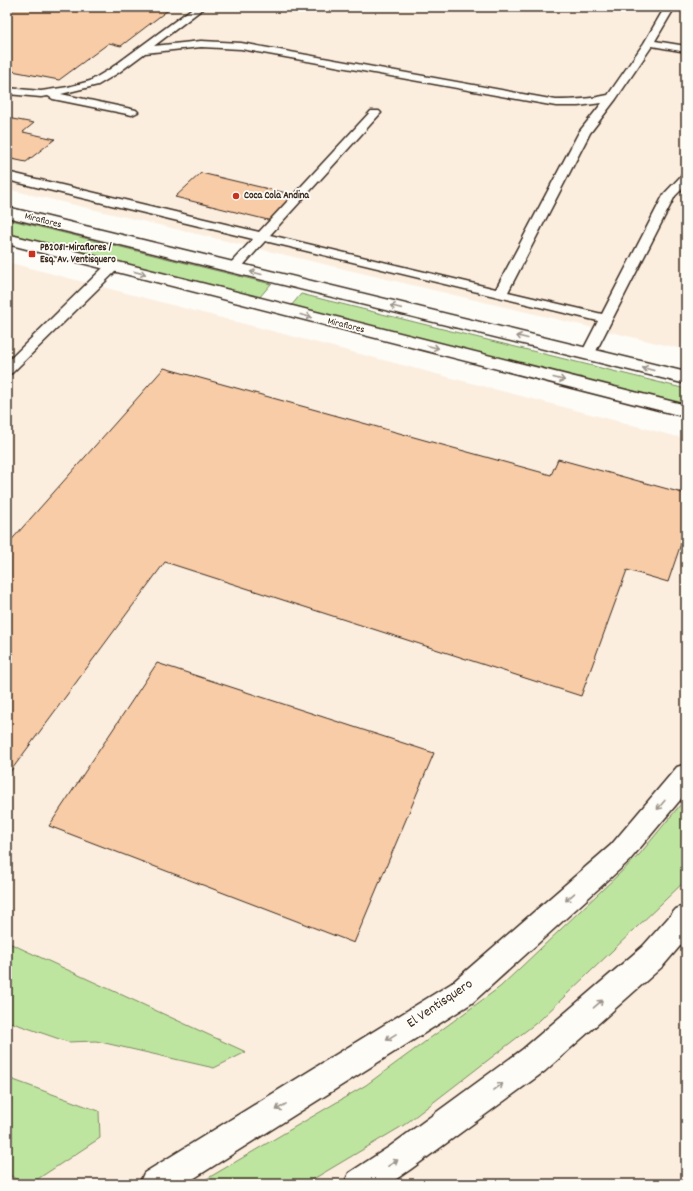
<svg xmlns="http://www.w3.org/2000/svg" width="693" height="1191" font-family="Dekko,sans-serif">
<style>
.built{fill:#fceedf}
.green{fill:#bee5a0;stroke:#7c885f}
.building{fill:#f8cca7;stroke:#3b2a1e}
.lines{fill:none;stroke-linecap:round;stroke-linejoin:round}
.service-casing{stroke:#3b2a1e;stroke-width:3}
.tertiary-casing{stroke:#3b2a1e;stroke-width:3}
.secondary-casing{stroke:#3b2a1e;stroke-width:3}
.service{fill:#fdfcf7;fill-rule:evenodd}
.tertiary{fill:#fdfcf7;fill-rule:evenodd}
.secondary{fill:#fdfcf7;fill-rule:evenodd}
.oneway{stroke:#9c938a}
.poi-dot{fill:#c8321e;stroke:#fdfcf7;stroke-width:1.5}
.labels{text-anchor:middle;dominant-baseline:central;stroke-width:3.5;stroke-linejoin:round;paint-order:stroke}
.far-poi-label{font-size:10px;font-weight:bold;fill:#3b2a1e;stroke:#fdfcf7;text-anchor:start}
.far-street-label{font-size:10px;fill:#3b2a1e;stroke:#fdfcf7}
.near-street-label{font-size:14px;fill:#3b2a1e;stroke:#fdfcf7}
</style>
<rect width="100%" height="100%" fill="#fdfcf7"/>
<filter id="ink" filterUnits="userSpaceOnUse"><feTurbulence type="fractalNoise" baseFrequency=".025" numOctaves="2"/><feDisplacementMap in="SourceGraphic" scale="8" xChannelSelector="R" yChannelSelector="G"/><feConvolveMatrix kernelMatrix="1 2 1 2 8 2 1 2 1" color-interpolation-filters="sRGB"/></filter>
<g filter="url(#ink)">
<!-- built -->
<g class="built">
<path d="M 7,7 L 686,7 L 686,350 L 7,189 Z"/>
<path d="M 7,262 L 686,439 L 686,1184 L 7,1184 Z"/>
</g>
<!-- green -->
<g class="green">
<path d="M 7,219 L 271,284 L 258,299 L 7,235 Z"/>
<path d="M 301,294 L 686,389 L 686,405 L 291,306 Z"/>
<path d="M 686,798 L 686,880 L 540,1020 L 404,1125 L 305,1184 L 198,1184 L 366,1085 L 500,987 L 639,855 Z"/>
<path d="M 7,942 L 246,1052 L 214,1068 L 96,1041 L 68,1042 L 7,1021 Z"/>
<path d="M 8,1078 L 99,1111 L 100,1138 L 30,1184 L 23,1184 L 7,1173 Z"/>
</g>
<!-- building -->
<g class="building">
<path d="M 7,7 L 172,7 L 121,46 L 109,43 L 59,80 L 7,70 Z"/>
<path d="M 7,118 L 34,123 L 23,132 L 55,139 L 26,162 L 7,158 Z"/>
<path d="M 201,173 L 260,187 L 296,195 L 272,221 L 175,197 Z"/>
<path d="M 164,368 L 551,475 L 558,459 L 686,494 L 686,529 L 668,582 L 627,570 L 581,696 L 165,562 L 7,776 L 7,545 Z"/>
<path d="M 157,663 L 434,753 L 354,943 L 49,826 Z"/>
</g>
<g class="lines">
<!-- service casing -->
<g class="service-casing">
<g id="service">
<path d="M 194,7 L 205,7 L 154,46 L 201,41 L 241,43 L 556,100 C 574,100 591,99 608,95 L 644,43 L 665,7 L 675,7 L 655,41 L 686,46 L 686,52 L 652,46 L 616,99 L 590,133 L 508,292 L 602,314 L 664,194 L 682,175 L 686,174 L 686,185 L 675,196 L 593,357 L 588,358 L 583,357 L 581,354 L 598,321 L 265,241 L 239,270 L 229,270 L 227,267 L 253,239 L 7,180 L 7,172 L 259,232 L 371,111 L 379,111 L 381,113 L 379,115 L 270,235 L 496,289 L 579,132 L 602,103 L 578,106 L 556,106 L 241,49 L 201,47 L 145,53 L 118,73 L 98,85 L 61,94 L 136,110 L 138,112 L 132,115 L 53,99 L 48,96 L 41,97 L 7,94 L 7,88 L 41,91 L 68,87 L 90,81 L 110,69 Z"/>
<path d="M 113,262 L 118,263 L 120,266 L 118,269 L 12,373 L 7,375 L 7,362 L 108,263 Z"/>
</g>
</g>
<!-- tertiary casing -->
<g class="tertiary-casing">
<g id="tertiary">
<path d="M 686,764 L 686,793 L 629,861 L 472,1003 L 185,1184 L 139,1184 L 144,1173 L 452,983 L 611,845 L 677,767 Z"/>
<path d="M 686,905 L 686,939 L 663,966 L 545,1071 L 411,1169 L 389,1184 L 344,1184 L 349,1173 L 389,1147 L 523,1049 L 643,946 L 676,909 Z"/>
</g>
</g>
<!-- secondary casing -->
<g class="secondary-casing">
<g id="secondary">
<path d="M 7,207 L 686,372 L 686,384 L 7,217 Z"/>
<path d="M 7,234 L 686,405 L 686,417 L 7,244 Z"/>
</g>
</g>
<!-- service -->
<use href="#service" class="service"/>
<!-- tertiary -->
<use href="#tertiary" class="tertiary"/>
<!-- secondary -->
<use href="#secondary" class="secondary"/>
</g>
<!-- one-way arrows -->
<defs><path id="oneway-shaft" d="M-6 0H5M1.5-3L5.5 0L1.5 3" fill="none" stroke-width="1.6" stroke-linecap="round" stroke-linejoin="round"/></defs>
<g class="oneway">
<use href="#oneway-shaft" transform="translate(140 273) rotate(14)"/>
<use href="#oneway-shaft" transform="translate(256 273) rotate(-166)"/>
<use href="#oneway-shaft" transform="translate(396 307) rotate(-166)"/>
<use href="#oneway-shaft" transform="translate(306 316) rotate(14)"/>
<use href="#oneway-shaft" transform="translate(522 337) rotate(-166)"/>
<use href="#oneway-shaft" transform="translate(433 347) rotate(14)"/>
<use href="#oneway-shaft" transform="translate(648 369) rotate(-166)"/>
<use href="#oneway-shaft" transform="translate(559 379) rotate(14)"/>
<use href="#oneway-shaft" transform="translate(661 805) rotate(130)"/>
<use href="#oneway-shaft" transform="translate(570 897) rotate(139)"/>
<use href="#oneway-shaft" transform="translate(598 1004) rotate(-41)"/>
<use href="#oneway-shaft" transform="translate(391 1037) rotate(148)"/>
<use href="#oneway-shaft" transform="translate(498 1087) rotate(-36)"/>
<use href="#oneway-shaft" transform="translate(281 1107) rotate(148)"/>
<use href="#oneway-shaft" transform="translate(393 1163) rotate(-33)"/>
</g>
</g>
<!-- markers -->
<g class="poi-dot">
<circle cx="236" cy="196" r="4"/>
<rect x="28" y="250" width="8" height="8" rx="2"/>
</g>
<g class="labels">
<!-- far-poi labels -->
<g class="far-poi-label">
<text x="244" y="196">Coca Cola Andina</text>
<text x="40" y="248">PB2081-Miraflores /<tspan x="40" dy="12">Esq. Av. Ventisquero</tspan></text>
</g>
<!-- far-street labels -->
<g class="far-street-label">
<text transform="translate(43 221) rotate(14)">Miraflores</text>
<text transform="translate(346 326) rotate(14)">Miraflores</text>
</g>
<!-- near-street labels -->
<g class="near-street-label">
<text transform="translate(440 1004) rotate(-34)">El Ventisquero</text>
</g>
</g>
<!-- margin -->
<rect width="693" height="1191" fill="none" stroke="#fdfcf7" stroke-width="24"/>
<rect x="12" y="12" width="669" height="1167" fill="none" stroke="#3b2a1e" stroke-width="1.5" filter="url(#ink)"/>
</svg>
